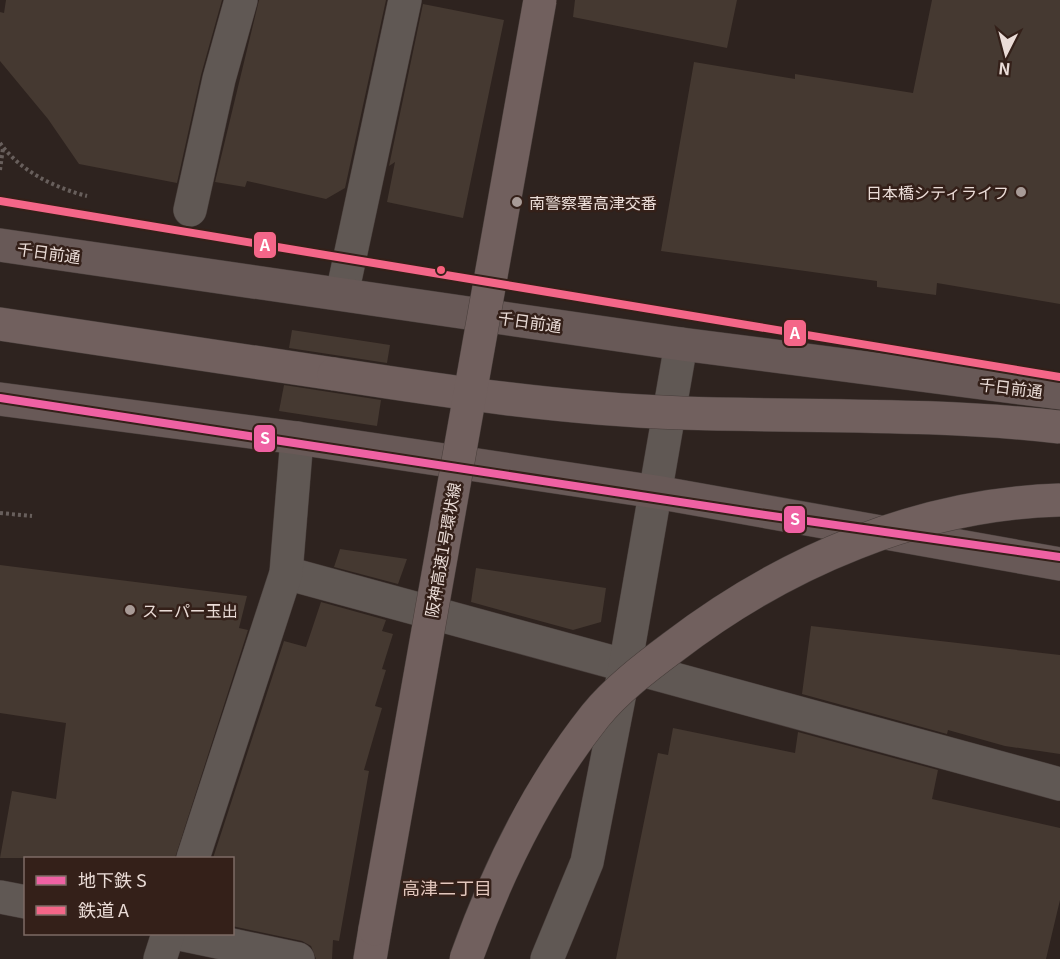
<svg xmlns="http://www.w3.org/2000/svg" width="1060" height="959" font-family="Georgia,'Noto Sans JP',serif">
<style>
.building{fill:#453931}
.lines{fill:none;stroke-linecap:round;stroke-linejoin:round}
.minor-casing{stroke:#483e3b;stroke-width:34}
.major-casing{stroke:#483e3b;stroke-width:34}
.highway-casing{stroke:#483e3b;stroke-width:34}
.path{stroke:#685f5c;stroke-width:4;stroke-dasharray:3 3;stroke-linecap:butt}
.minor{stroke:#605854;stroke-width:33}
.major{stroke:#685957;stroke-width:33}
.highway{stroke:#71605e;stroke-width:33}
.highway-bridge-casing{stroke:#483e3b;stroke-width:34;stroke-linecap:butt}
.highway-bridge{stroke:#71605e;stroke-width:33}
.rail-1-casing{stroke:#342019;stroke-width:12}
.rail-1{stroke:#f46688;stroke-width:8}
.metro-1-casing{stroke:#342019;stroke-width:12}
.metro-1{stroke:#ef61a3;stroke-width:8}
.poi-dot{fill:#a89b97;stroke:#342019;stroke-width:2}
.bus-dot{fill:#f8607d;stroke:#342019;stroke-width:2}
.labels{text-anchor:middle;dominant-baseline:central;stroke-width:5;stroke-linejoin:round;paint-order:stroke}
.poi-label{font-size:16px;fill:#eadcd7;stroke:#342019;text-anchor:start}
.street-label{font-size:16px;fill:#eadcd7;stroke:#342019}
.neighbourhood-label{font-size:18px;fill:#e2c6bc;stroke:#342019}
.line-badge{stroke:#342019;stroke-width:2}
.badge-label{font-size:16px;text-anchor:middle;font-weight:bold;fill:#fff}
</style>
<rect width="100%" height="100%" fill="#2e231f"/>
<!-- building -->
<g class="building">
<path d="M 6,0 L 222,0 L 201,75 L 177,183 L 79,164 L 48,119 L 0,61 L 0,12 L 4,13 Z"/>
<path d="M 259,0 L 386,0 L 345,188 L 326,199 L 247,181 L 245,187 L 215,182 Z"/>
<path d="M 575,0 L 737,0 L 727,48 L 573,17 Z"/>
<path d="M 932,0 L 1060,0 L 1060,304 L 937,283 L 936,295 L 877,287 L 877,281 L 661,251 L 694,62 L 795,79 L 795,74 L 913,93 Z"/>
<path d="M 423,4 L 504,20 L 463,218 L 387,202 L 395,162 L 389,166 Z"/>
<path d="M 292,330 L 390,345 L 387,363 L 289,348 Z"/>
<path d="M 284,385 L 381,400 L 377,426 L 279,411 Z"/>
<path d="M 340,549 L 407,559 L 398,584 L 334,567 Z"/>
<path d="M 0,565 L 247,596 L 239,628 L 248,630 L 175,858 L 0,858 L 12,791 L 56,799 L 66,723 L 0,713 Z"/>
<path d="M 476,568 L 606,588 L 601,622 L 573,630 L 471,602 Z"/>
<path d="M 321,602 L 386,620 L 382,631 L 393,634 L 382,669 L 386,670 L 375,706 L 382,708 L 364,770 L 369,771 L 339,941 L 333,940 L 332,959 L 316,959 L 311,946 L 302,941 L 232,926 L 232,858 L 213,858 L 284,641 L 306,647 Z"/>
<path d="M 811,626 L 1060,655 L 1060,754 L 1005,746 L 948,730 L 947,734 L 802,694 Z"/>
<path d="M 673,728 L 795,753 L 798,732 L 938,770 L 932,799 L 1060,828 L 1060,900 L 1046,959 L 616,959 L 658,753 L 668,755 Z"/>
</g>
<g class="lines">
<!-- minor casing -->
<g class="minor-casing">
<g id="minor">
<path d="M 190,210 L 219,79 L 241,0"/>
<path d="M 342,294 L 405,0"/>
<path d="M 286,573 L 1060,784"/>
<path d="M 193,858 L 286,573 L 297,438"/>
<path d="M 0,897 L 26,902"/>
<path d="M 180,934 L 298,959"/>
<path d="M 160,959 L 168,934"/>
<path d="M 547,959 L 587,862 L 625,667 L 681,344"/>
</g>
</g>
<!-- major casing -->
<g class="major-casing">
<g id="major">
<path d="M 0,245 L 681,344 L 1060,393"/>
<path d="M 0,399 L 297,438 L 656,492 L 1060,564"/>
</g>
</g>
<!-- highway casing -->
<g class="highway-casing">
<g id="highway">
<path d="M 0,324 L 334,374"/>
<path d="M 370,959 L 375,929"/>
</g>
</g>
<!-- path -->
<g class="path">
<path d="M 0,143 C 20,171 55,188 87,196"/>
<path d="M 0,170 L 3,148"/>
<path d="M 0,513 L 32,516"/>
</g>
<!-- minor -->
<use href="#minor" class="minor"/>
<!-- major -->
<use href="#major" class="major"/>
<!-- highway -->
<use href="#highway" class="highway"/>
<!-- highway-bridge casing -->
<g class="highway-bridge-casing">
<g id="highway-bridge">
<path d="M 334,374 C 450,392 565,409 682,413 C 808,417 935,413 1060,427"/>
<path d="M 375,929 L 540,0"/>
<path d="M 466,959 C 497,872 537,789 595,716 C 616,690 646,667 673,647 C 784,562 919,504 1060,500"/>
</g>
</g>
<!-- highway-bridge -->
<use href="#highway-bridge" class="highway-bridge"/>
<!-- rail-1 casing -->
<g class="rail-1-casing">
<path id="rail-1" d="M 0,201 L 1060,377"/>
</g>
<!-- rail-1 -->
<use href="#rail-1" class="rail-1"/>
<!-- metro-1 casing -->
<g class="metro-1-casing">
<path id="metro-1" d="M 0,398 L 752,513 L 1060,557"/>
</g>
<!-- metro-1 -->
<use href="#metro-1" class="metro-1"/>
</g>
<!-- markers -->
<g class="poi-dot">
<circle cx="1021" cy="192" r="6"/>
<circle cx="517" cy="202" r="6"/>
<circle cx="130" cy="610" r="6"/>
</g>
<circle class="bus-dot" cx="441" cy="270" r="5"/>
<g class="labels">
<!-- poi labels -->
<g class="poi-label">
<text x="1009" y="192" text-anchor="end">日本橋シティライフ</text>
<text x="529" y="202">南警察署高津交番</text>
<text x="142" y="610">スーパー玉出</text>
</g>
<!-- street labels -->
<g class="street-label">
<text transform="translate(49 252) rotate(8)">千日前通</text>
<text transform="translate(530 321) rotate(8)">千日前通</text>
<text transform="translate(1011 387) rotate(7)">千日前通</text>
<text transform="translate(442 550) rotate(-80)">阪神高速1号環状線</text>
</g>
<!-- neighbourhood labels -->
<g class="neighbourhood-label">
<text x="447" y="887">高津二丁目</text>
</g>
</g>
<g class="line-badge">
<rect x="253" y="231" width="24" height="28" rx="6" fill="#f46688"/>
<rect x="783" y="319" width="24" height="28" rx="6" fill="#f46688"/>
<rect x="253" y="424" width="23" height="29" rx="6" fill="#ef61a3"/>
<rect x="783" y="505" width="23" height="29" rx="6" fill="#ef61a3"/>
</g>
<g class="badge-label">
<text x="265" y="251">A</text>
<text x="795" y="339">A</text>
<text x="265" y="444">S</text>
<text x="795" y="525">S</text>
</g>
<!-- legend -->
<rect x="24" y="857" width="210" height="78" fill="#342019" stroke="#7d6b65" stroke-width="1.5"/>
<rect x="36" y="876" width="30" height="9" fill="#ef61a3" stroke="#7d6b65" stroke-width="1.5"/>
<text x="78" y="887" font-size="18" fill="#eadcd7">地下鉄 S</text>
<rect x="36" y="906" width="30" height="9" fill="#f46688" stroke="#7d6b65" stroke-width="1.5"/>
<text x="78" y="917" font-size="18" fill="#eadcd7">鉄道 A</text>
<!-- north arrow -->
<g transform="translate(1006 54) rotate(186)" stroke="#342019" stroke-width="4.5" paint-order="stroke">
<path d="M0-4.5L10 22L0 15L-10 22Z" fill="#eadcd7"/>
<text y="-9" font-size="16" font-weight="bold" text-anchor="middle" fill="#eadcd7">N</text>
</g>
</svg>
